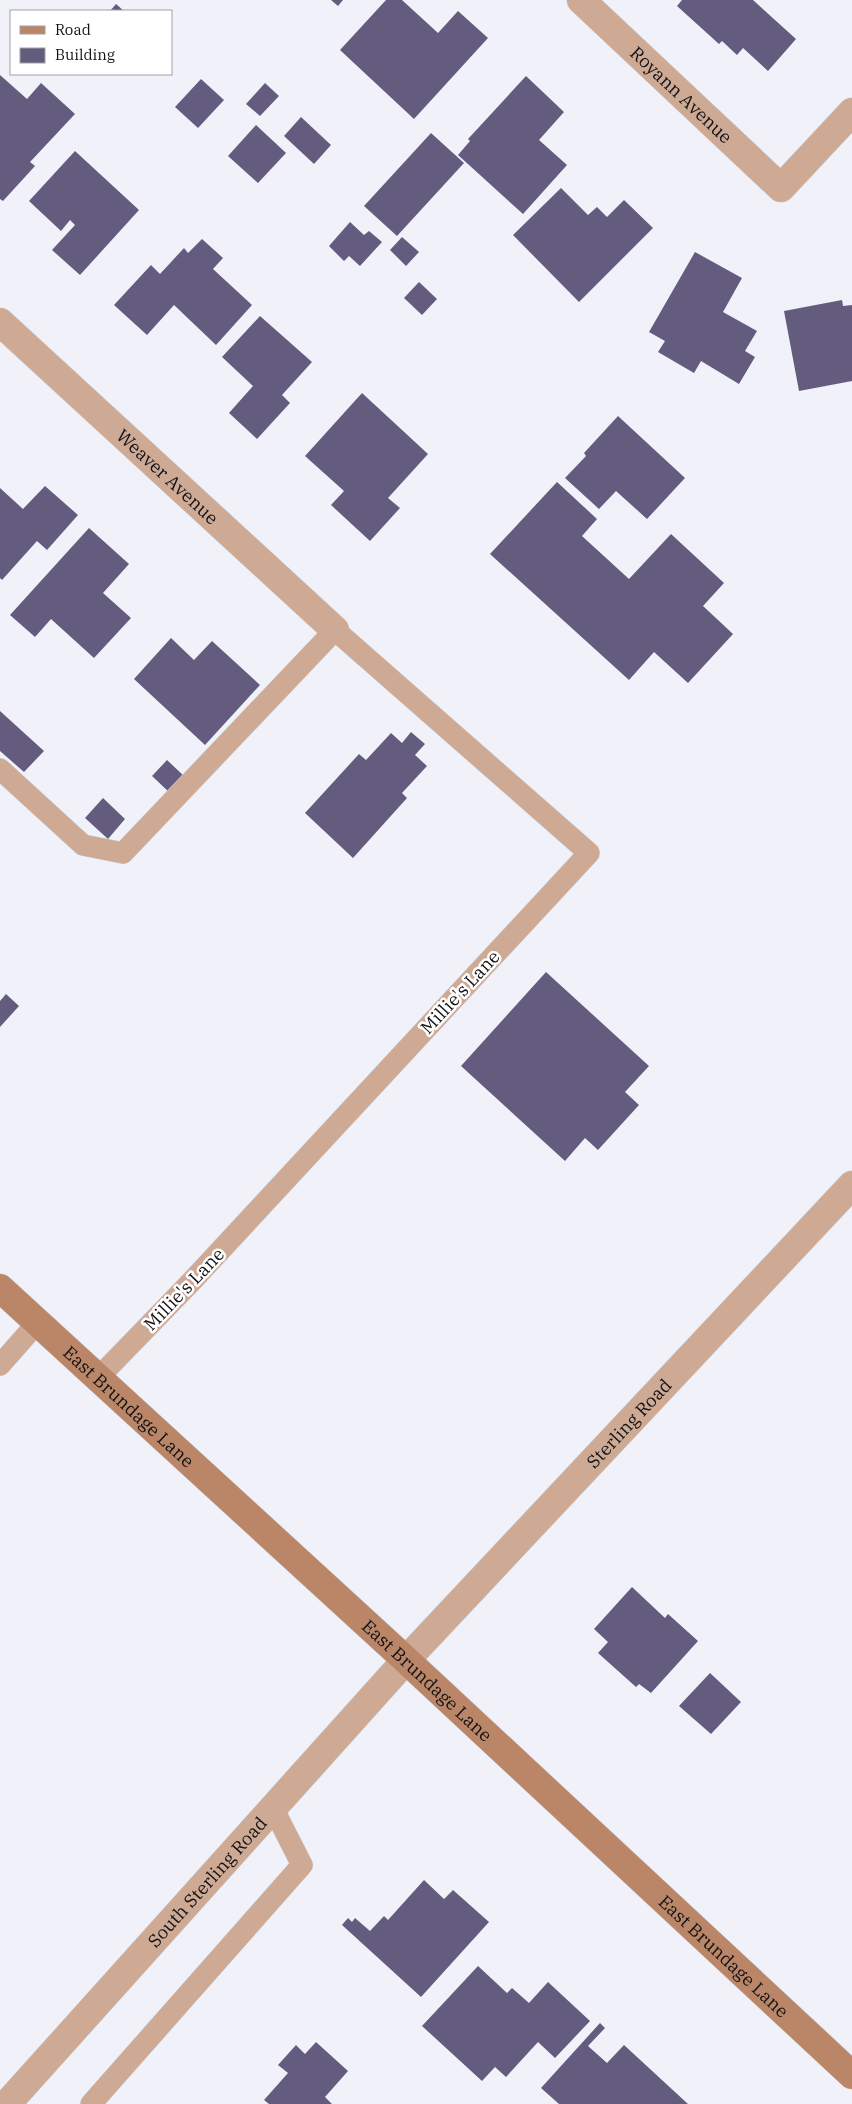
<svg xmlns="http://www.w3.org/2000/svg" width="852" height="2104" font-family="'IBM Plex Serif',serif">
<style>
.building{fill:#635c7f}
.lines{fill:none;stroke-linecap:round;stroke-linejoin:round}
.service-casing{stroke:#cdced5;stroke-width:22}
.minor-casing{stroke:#cdced5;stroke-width:29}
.tertiary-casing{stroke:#cdced5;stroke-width:29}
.secondary-casing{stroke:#cdced5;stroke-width:29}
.service{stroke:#ceaa95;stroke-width:21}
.minor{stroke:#ceaa95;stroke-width:28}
.tertiary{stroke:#ceaa95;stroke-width:28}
.secondary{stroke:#ba8667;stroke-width:28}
.labels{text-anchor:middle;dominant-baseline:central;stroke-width:5;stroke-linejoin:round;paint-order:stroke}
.street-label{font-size:18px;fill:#131315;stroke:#fff}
</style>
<rect width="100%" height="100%" fill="#f1f2f9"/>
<!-- building -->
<g class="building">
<path d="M 331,0 L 343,0 L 338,6 Z"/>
<path d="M 386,0 L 402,0 L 438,33 L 458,11 L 488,38 L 414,119 L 340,50 Z"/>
<path d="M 682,0 L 753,0 L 796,39 L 768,71 L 743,48 L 737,55 L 722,41 L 719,44 L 677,6 Z"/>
<path d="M 116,4 L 124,11 L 110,11 Z"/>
<path d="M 0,75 L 27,99 L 41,83 L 75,114 L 30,162 L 35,166 L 3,201 L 0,199 Z"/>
<path d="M 526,76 L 564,112 L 539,140 L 567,165 L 523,214 L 458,155 L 470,141 L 468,139 Z"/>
<path d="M 201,79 L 224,100 L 198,128 L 175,107 Z"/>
<path d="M 265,83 L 279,96 L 260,116 L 246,104 Z"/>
<path d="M 301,117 L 331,145 L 314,164 L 284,136 Z"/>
<path d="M 256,125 L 286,153 L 258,183 L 228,156 Z"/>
<path d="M 431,133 L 464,163 L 397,236 L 364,206 Z"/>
<path d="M 75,151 L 139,210 L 80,275 L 52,250 L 75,225 L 70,220 L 61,231 L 29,201 Z"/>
<path d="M 561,188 L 588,215 L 597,207 L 607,217 L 624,200 L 653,228 L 579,302 L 513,235 Z"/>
<path d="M 350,222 L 364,235 L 369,231 L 382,242 L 360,266 L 349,256 L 344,261 L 329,246 Z"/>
<path d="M 402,237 L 419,252 L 406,266 L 390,250 Z"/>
<path d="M 202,239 L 223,258 L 213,269 L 252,305 L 216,345 L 174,305 L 147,335 L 114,305 L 151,265 L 160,274 L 184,248 L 188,253 Z"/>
<path d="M 695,252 L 742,278 L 723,312 L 757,331 L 745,351 L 755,357 L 739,384 L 701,361 L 694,373 L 658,352 L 665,341 L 649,332 Z"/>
<path d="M 419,282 L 437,299 L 422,315 L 404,298 Z"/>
<path d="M 842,300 L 843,306 L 852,305 L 852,381 L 799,391 L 784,311 Z"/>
<path d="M 260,316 L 312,362 L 282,395 L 290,403 L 257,439 L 229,413 L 253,386 L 222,357 Z"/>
<path d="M 362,393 L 428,454 L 388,498 L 400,508 L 370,541 L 331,505 L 344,491 L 305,456 Z"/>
<path d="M 618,416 L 685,478 L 647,519 L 616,491 L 599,509 L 565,478 L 586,456 L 584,453 Z"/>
<path d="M 557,482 L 597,519 L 582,536 L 629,579 L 671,534 L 724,583 L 703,606 L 733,634 L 688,683 L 654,652 L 629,680 L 490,554 Z"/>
<path d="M 45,486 L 78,515 L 47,550 L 37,541 L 2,580 L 0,578 L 0,488 L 23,509 Z"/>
<path d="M 89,528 L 129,564 L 103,593 L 131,618 L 94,658 L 51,619 L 35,637 L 10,615 Z"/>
<path d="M 171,638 L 194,660 L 212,641 L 260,685 L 205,745 L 134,679 Z"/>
<path d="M 0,711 L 44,751 L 24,772 L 0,751 Z"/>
<path d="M 411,732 L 425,744 L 415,755 L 427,766 L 402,793 L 407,798 L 353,858 L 305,813 L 359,754 L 366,760 L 391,733 L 402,743 Z"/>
<path d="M 167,760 L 185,777 L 170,793 L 152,776 Z"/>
<path d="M 103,798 L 125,819 L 108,839 L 85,818 Z"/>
<path d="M 546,972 L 649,1066 L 625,1092 L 639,1105 L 598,1150 L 585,1138 L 565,1161 L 461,1066 Z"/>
<path d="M 6,994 L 19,1006 L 0,1027 L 0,1001 Z"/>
<path d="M 632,1587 L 665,1618 L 668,1614 L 698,1641 L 651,1693 L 639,1684 L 636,1687 L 598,1653 L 608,1642 L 594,1629 Z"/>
<path d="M 710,1673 L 741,1702 L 711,1734 L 679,1706 Z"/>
<path d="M 424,1880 L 444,1899 L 453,1890 L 489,1922 L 421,1997 L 342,1925 L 348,1918 L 352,1922 L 355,1918 L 370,1931 L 384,1916 L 388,1920 Z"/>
<path d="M 478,1966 L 507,1993 L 512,1988 L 529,2003 L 548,1982 L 590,2021 L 555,2058 L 538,2042 L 506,2077 L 495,2067 L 482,2081 L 422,2026 Z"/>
<path d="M 600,2023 L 605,2028 L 588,2046 L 607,2063 L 624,2045 L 688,2104 L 559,2104 L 541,2088 Z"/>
<path d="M 316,2042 L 348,2071 L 325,2097 L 332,2104 L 269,2104 L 264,2100 L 288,2073 L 278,2065 L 296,2045 L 305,2054 Z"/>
</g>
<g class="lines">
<!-- service casing -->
<g class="service-casing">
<g id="service">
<path d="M 0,769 L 83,845 L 123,853 L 335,630 L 589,853 L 192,1281 L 98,1378"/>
<path d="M 0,1365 L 38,1322"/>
<path d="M 91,2104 L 302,1865 L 273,1808"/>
</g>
</g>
<!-- minor casing -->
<g class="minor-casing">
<g id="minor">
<path id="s1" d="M 581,0 L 781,188 L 852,112"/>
<path id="s2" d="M 0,322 L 335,630"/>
</g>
</g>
<!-- tertiary casing -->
<g class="tertiary-casing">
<g id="tertiary">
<path id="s3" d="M 7,2104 L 406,1660 L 852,1185"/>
</g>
</g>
<!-- secondary casing -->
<g class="secondary-casing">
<g id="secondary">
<path id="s4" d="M 0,1288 L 406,1660 L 852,2075"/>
</g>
</g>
<!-- service -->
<use href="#service" class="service"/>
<!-- minor -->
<use href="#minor" class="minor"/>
<!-- tertiary -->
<use href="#tertiary" class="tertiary"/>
<!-- secondary -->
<use href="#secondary" class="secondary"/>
</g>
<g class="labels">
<!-- street labels -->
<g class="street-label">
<text stroke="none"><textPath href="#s1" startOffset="138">Royann Avenue</textPath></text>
<text stroke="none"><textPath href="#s2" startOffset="228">Weaver Avenue</textPath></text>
<text transform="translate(460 992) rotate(-47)">Millie's Lane</text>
<text transform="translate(184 1289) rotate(-46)">Millie's Lane</text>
<text stroke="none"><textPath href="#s4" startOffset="175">East Brundage Lane</textPath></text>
<text stroke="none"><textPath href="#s3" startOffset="922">Sterling Road</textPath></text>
<text stroke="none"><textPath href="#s4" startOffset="580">East Brundage Lane</textPath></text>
<text stroke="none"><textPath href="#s3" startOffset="299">South Sterling Road</textPath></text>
<text stroke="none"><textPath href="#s4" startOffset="985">East Brundage Lane</textPath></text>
</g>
</g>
<!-- legend -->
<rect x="10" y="10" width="162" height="65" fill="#ffffff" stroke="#a1a1a1"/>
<rect x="20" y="26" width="25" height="8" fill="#ba8667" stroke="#a1a1a1"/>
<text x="55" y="35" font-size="15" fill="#131315">Road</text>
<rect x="20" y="48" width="25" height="15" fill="#635c7f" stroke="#a1a1a1"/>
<text x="55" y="60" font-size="15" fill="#131315">Building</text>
</svg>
